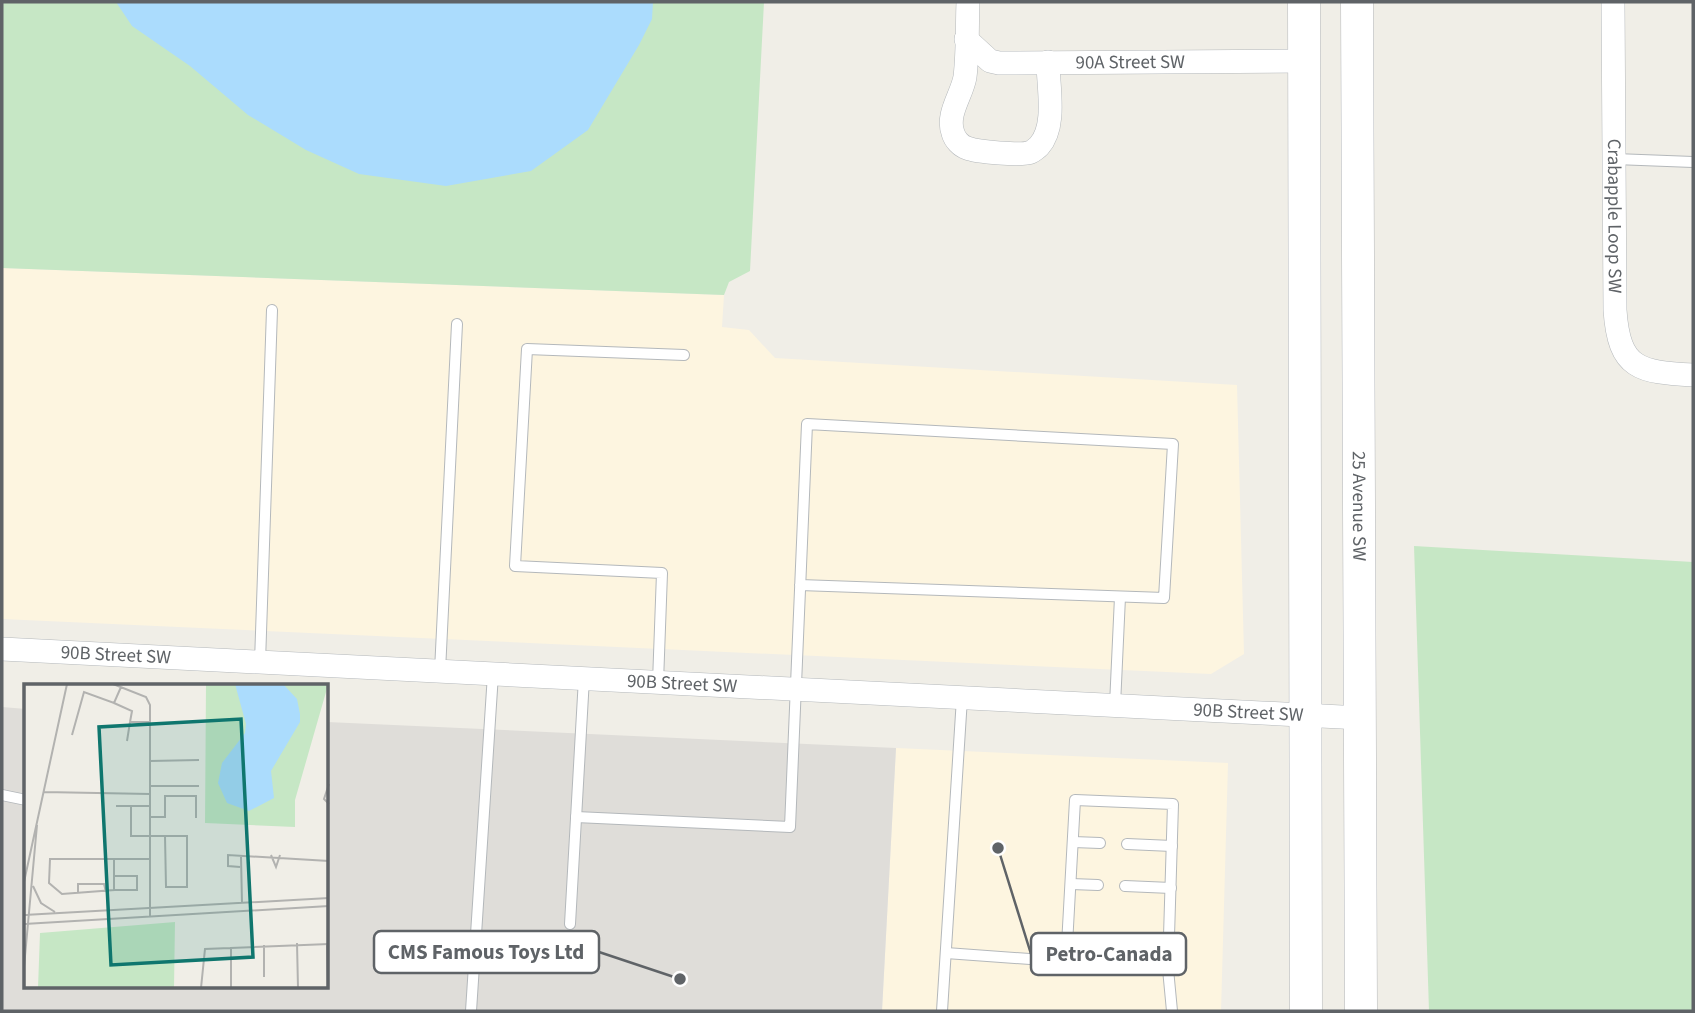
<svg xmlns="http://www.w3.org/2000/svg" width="1695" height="1013" font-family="'Source Sans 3',sans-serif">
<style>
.commercial{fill:#fdf5e0}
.industrial{fill:#dfddd9}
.green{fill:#c6e7c5}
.water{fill:#abdcfd}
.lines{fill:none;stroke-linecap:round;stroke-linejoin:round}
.service-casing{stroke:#b4b8bb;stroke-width:12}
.minor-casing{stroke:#b4b8bb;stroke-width:24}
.secondary-casing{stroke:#b4b7bb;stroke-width:33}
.service{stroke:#fff;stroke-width:10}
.minor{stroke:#fff;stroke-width:23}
.secondary{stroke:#fff;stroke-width:32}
.labels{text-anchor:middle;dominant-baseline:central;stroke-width:6;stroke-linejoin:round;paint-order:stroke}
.street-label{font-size:19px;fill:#5f6367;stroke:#fff}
.inset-road{fill:none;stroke:#b2b2b0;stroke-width:2}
.view{fill:#0f766e;fill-opacity:0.15;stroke:#0f766e;stroke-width:3.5}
.inset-edge{fill:none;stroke:#5f6367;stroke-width:3.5}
.leader{fill:none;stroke:#5f6367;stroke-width:2.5}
.callout-dot{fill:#5f6367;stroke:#fff;stroke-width:2.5}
.callout{fill:#fff;stroke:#5f6367;stroke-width:2.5}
.callout-label{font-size:21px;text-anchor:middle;font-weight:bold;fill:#5f6367}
</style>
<rect width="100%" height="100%" fill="#f0eee7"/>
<!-- commercial -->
<g class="commercial">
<path d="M 2,268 L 724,295 L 722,327 L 749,330 L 775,358 L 1237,385 L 1244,654 L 1211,674 L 2,619 Z"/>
<path d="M 896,748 L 1228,763 L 1221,1011 L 882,1011 Z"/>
</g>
<!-- industrial -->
<path class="industrial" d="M 2,707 L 26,709 L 26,987 L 327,987 L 327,722 L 896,748 L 882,1011 L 2,1011 Z"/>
<!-- green -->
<g class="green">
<path d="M 2,2 L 764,2 L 750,271 L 729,282 L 724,295 L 2,268 Z"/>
<path d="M 1414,546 L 1693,562 L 1693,1011 L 1429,1011 Z"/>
</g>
<!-- water -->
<path class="water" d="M 116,2 L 653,2 L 652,19 L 639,45 L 588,130 L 531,171 L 446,186 L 359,174 L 306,150 L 248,115 L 190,66 L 132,26 Z"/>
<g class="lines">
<!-- service casing -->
<g class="service-casing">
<g id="service">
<path d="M 1615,159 L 1693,162"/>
<path d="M 260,662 L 272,310"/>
<path d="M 440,671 L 457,324"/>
<path d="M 658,682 L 662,573 L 515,566 L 527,349 L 684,355"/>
<path d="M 1115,705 L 1120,597"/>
<path d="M 2,795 L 26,800"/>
<path d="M 576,817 L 790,827 L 807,424 L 1173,444 L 1164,598 L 800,585"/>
<path d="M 1073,842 L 1100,843"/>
<path d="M 1127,844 L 1172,846"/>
<path d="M 1071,884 L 1098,885"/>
<path d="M 1125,886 L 1171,888"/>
<path d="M 570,924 L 584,678"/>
<path d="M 946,953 L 1168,969 L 1172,1011"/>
<path d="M 1066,963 L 1075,800 L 1173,804 L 1168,969"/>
<path d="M 471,1011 L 493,674"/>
<path d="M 942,1011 L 962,698"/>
</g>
</g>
<!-- minor casing -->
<g class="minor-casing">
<g id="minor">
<path d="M 968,2 C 967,26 968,52 965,77 C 962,95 946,114 953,133 C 955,140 961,146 967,148 C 977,152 1022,156 1031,152 C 1032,152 1038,147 1039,146 C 1057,126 1048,87 1048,62"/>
<path id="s1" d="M 1613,2 L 1615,310 C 1619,370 1640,372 1693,375"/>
<path id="s2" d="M 966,39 L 990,61 L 999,63 L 1304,61"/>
<path id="s3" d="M 2,649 L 1361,718"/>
</g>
</g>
<!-- secondary casing -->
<g class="secondary-casing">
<g id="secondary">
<path d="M 1304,2 L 1306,1011"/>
<path id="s4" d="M 1357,2 L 1361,1011"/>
</g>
</g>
<!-- service -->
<use href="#service" class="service"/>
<!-- minor -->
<use href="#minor" class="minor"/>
<!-- secondary -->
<use href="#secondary" class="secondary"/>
</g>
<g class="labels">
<!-- street labels -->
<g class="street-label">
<text stroke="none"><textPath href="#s2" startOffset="173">90A Street SW</textPath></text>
<text stroke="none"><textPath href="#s1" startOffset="214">Crabapple Loop SW</textPath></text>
<text stroke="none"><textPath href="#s4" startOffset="504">25 Avenue SW</textPath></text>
<text stroke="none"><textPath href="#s3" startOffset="114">90B Street SW</textPath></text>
<text stroke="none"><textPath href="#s3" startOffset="681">90B Street SW</textPath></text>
<text stroke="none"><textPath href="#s3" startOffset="1248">90B Street SW</textPath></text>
</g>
</g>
<!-- overview -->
<g transform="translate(24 684)">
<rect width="304" height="304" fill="#f0eee7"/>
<path d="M 182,0 L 304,1 L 271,116 L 271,143 L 181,139 ZM 151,238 L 150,304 L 14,304 L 16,249 Z" fill="#c6e7c5"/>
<path d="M 211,0 L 259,0 L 273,15 L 276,30 L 276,38 L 247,87 L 250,114 L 225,127 L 203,119 L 194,99 L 198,79 L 221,49 L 222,40 Z" fill="#abdcfd"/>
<path class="inset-road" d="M 89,0 L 122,13 L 126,21 L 126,232M 90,19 L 108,27 L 106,38M 48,51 L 60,8 L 90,19 L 97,3M 103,57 L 106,38 L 126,38M 126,77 L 175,76M 305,100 L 300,115 L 305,120M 126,102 L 175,102M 20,108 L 126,110M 92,122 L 126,122M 107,122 L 107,152 L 163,152 L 163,203 L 142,203 L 141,152M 126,133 L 141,133 L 141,112 L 172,112 L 172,134M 247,171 L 252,183 L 256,171M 217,173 L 218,219M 90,175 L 90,206 L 38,210 L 25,199 L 26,175 L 126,175M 216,183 L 204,182 L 204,171 L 305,177M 0,198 L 43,0M 9,202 L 17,219 L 31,228M 90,206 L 113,206 L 113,192 L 90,192M 54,209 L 54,200 L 80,200 L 82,208M 0,231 L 305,214M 0,240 L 305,222M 273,259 L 274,304M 303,260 L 304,304M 207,263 L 207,304M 0,283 L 13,141M 240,293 L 240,261M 177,304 L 181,265 L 305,260"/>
<path class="view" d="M 217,35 L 229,273 L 87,281 L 75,43 Z"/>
<rect width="304" height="304" class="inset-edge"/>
</g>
<!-- callouts -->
<path class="leader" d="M680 979L599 952M998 848L1031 954"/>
<g class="callout-dot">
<circle cx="680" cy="979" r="7"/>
<circle cx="998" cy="848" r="7"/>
</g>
<g class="callout">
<rect x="374" y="931" width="225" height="42" rx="7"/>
<rect x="1031" y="933" width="155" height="42" rx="7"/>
</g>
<g class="callout-label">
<text x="486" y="959">CMS Famous Toys Ltd</text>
<text x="1109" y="961">Petro-Canada</text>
</g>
<!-- border -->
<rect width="1695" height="1013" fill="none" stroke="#5f6367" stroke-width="7"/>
</svg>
